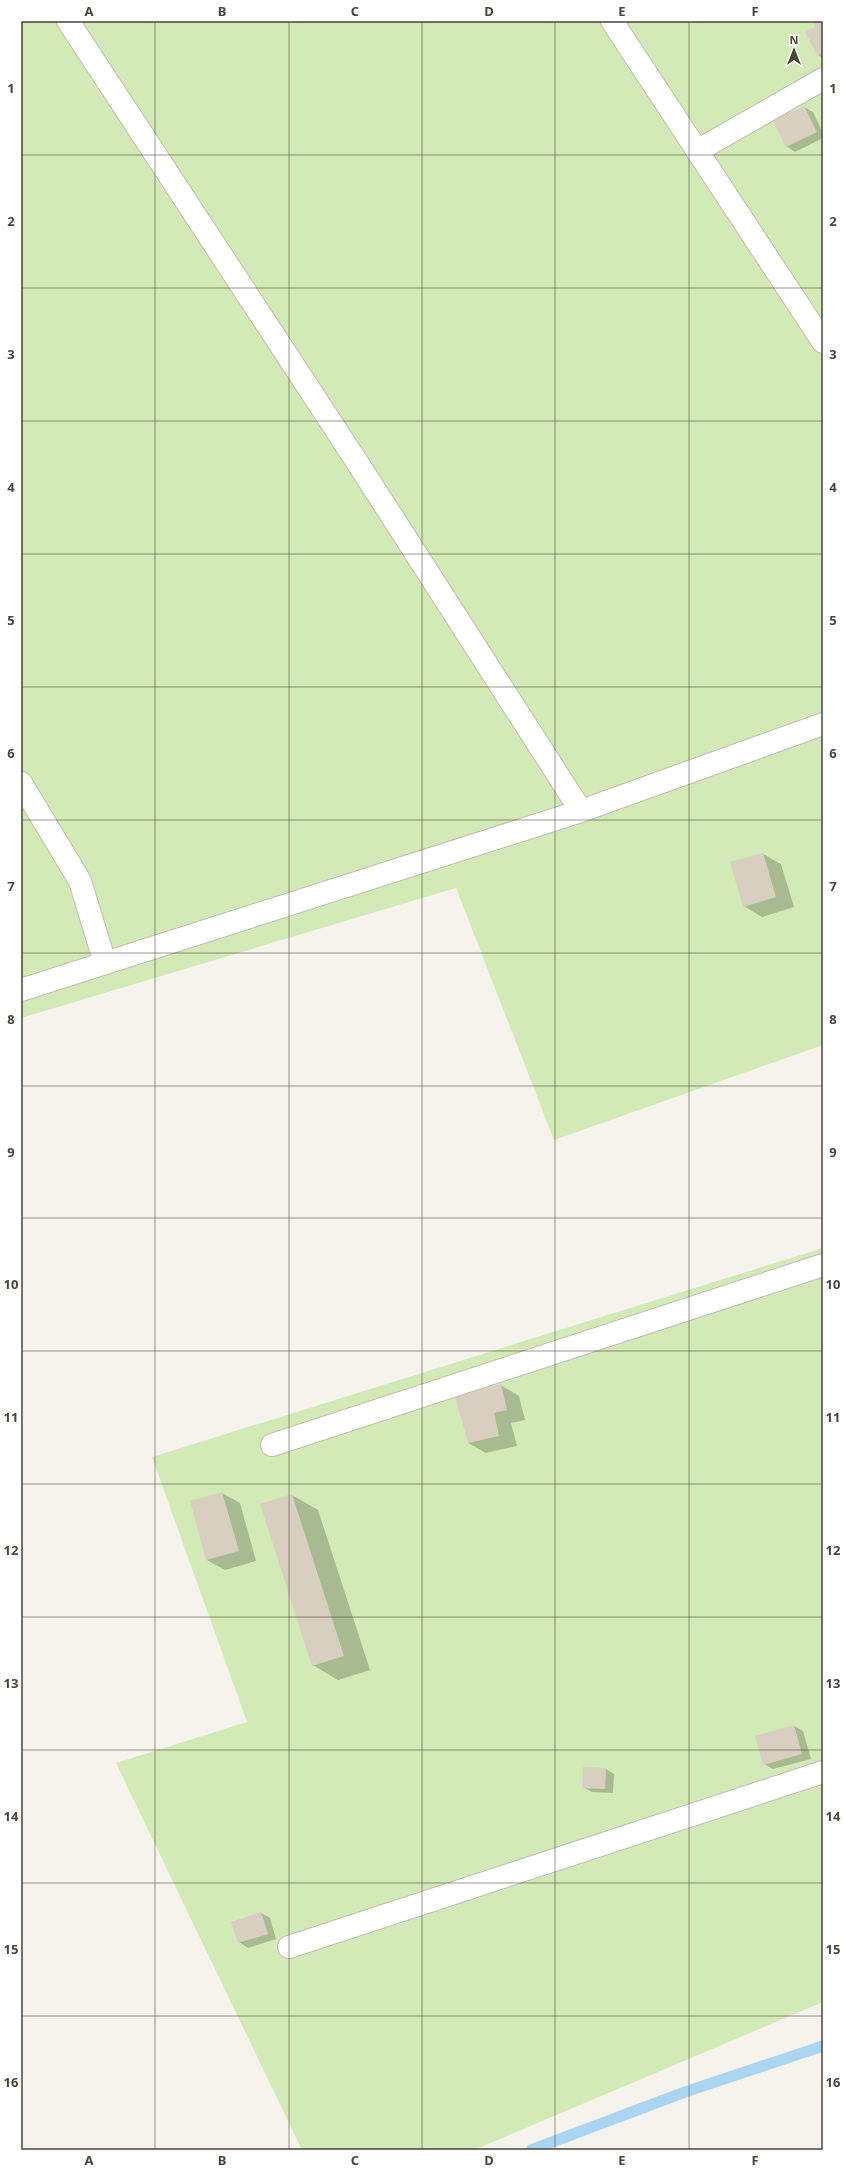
<svg xmlns="http://www.w3.org/2000/svg" width="844" height="2171" font-family="'Noto Sans',sans-serif">
<style>
.green{fill:#d2eab5}
.shadow{fill:#0003}
.lines{fill:none;stroke-linecap:round;stroke-linejoin:round}
.stream{stroke:#a9d4f2;stroke-width:11}
.building{fill:#d8cfc1}
.minor-casing{stroke:#c2bbae;stroke-width:24}
.minor{stroke:#fff;stroke-width:22}
.grid{fill:none;stroke:#4b4439;stroke-width:1;stroke-opacity:0.55}
.neatline{fill:none;stroke:#4b4439;stroke-width:1.5}
.grid-label{font-size:13px;text-anchor:middle;font-weight:bold;fill:#4b4439}
</style>
<rect width="100%" height="100%" fill="#f6f3ec"/>
<!-- green -->
<g class="green">
<path d="M 21,21 L 823,21 L 823,1045 L 554,1140 L 456,888 L 21,1018 Z"/>
<path d="M 823,1248 L 823,2002 L 474,2150 L 302,2150 L 116,1763 L 247,1722 L 152,1457 Z"/>
</g>
<!-- shadow -->
<g class="shadow">
<path d="M 813,21 L 823,21 L 823,58 L 818,55 L 816,27 Z"/>
<path d="M 804,107 L 813,112 L 823,133 L 823,138 L 795,152 L 786,146 Z"/>
<path d="M 763,854 L 781,864 L 794,907 L 762,917 L 744,906 L 732,863 Z"/>
<path d="M 501,1385 L 519,1396 L 525,1420 L 511,1423 L 517,1446 L 486,1453 L 468,1443 Z"/>
<path d="M 222,1493 L 240,1503 L 256,1561 L 225,1570 L 207,1560 L 191,1502 Z"/>
<path d="M 292,1495 L 318,1510 L 370,1670 L 338,1680 L 313,1665 L 262,1504 Z"/>
<path d="M 794,1726 L 803,1731 L 811,1759 L 773,1769 L 764,1764 Z"/>
<path d="M 606,1769 L 614,1774 L 613,1793 L 592,1792 L 583,1787 Z"/>
<path d="M 261,1913 L 270,1918 L 276,1939 L 248,1948 L 239,1942 Z"/>
</g>
<g class="lines">
<!-- stream -->
<path class="stream" d="M 531,2150 L 685,2092 L 823,2046"/>
</g>
<!-- building -->
<g class="building">
<path d="M 812,21 L 823,21 L 823,53 L 818,56 L 805,32 L 815,27 Z"/>
<path d="M 804,106 L 817,132 L 786,147 L 773,121 Z"/>
<path d="M 763,853 L 776,897 L 743,907 L 730,862 Z"/>
<path d="M 501,1384 L 507,1410 L 494,1413 L 499,1436 L 468,1443 L 455,1396 Z"/>
<path d="M 222,1492 L 239,1551 L 206,1560 L 190,1501 Z"/>
<path d="M 292,1494 L 344,1656 L 312,1666 L 260,1504 Z"/>
<path d="M 794,1725 L 802,1754 L 763,1765 L 755,1736 Z"/>
<path d="M 583,1767 L 606,1768 L 605,1789 L 582,1788 Z"/>
<path d="M 261,1912 L 268,1934 L 238,1943 L 231,1922 Z"/>
</g>
<g class="lines">
<!-- minor casing -->
<g class="minor-casing">
<g id="minor">
<path d="M 68,21 L 359,465 L 581,811"/>
<path d="M 612,21 L 823,342"/>
<path d="M 697,151 L 823,79"/>
<path d="M 21,783 L 80,881 L 105,963"/>
<path d="M 21,990 L 581,811 L 823,724"/>
<path d="M 272,1445 L 823,1265"/>
<path d="M 289,1947 L 823,1772"/>
</g>
</g>
<!-- minor -->
<use href="#minor" class="minor"/>
</g>
<!-- grid -->
<path class="grid" d="M 155,21 L 155,2150M 289,21 L 289,2150M 422,21 L 422,2150M 555,21 L 555,2150M 689,21 L 689,2150M 21,155 L 823,155M 21,288 L 823,288M 21,421 L 823,421M 21,554 L 823,554M 21,687 L 823,687M 21,820 L 823,820M 21,953 L 823,953M 21,1086 L 823,1086M 21,1218 L 823,1218M 21,1351 L 823,1351M 21,1484 L 823,1484M 21,1617 L 823,1617M 21,1750 L 823,1750M 21,1883 L 823,1883M 21,2016 L 823,2016"/>
<!-- border -->
<rect width="844" height="2171" fill="none" stroke="#ffffff" stroke-width="44"/>
<!-- north arrow -->
<g transform="translate(794 50)" stroke="#ffffff" stroke-width="3" paint-order="stroke">
<path d="M0-3L7 15L0 10L-7 15Z" fill="#4b4439"/>
<text y="-6" font-size="11" font-weight="bold" text-anchor="middle" fill="#4b4439">N</text>
</g>
<rect x="22" y="22" width="800" height="2127" class="neatline"/>
<g class="grid-label">
<text x="89" y="16">A</text>
<text x="222" y="16">B</text>
<text x="355" y="16">C</text>
<text x="489" y="16">D</text>
<text x="622" y="16">E</text>
<text x="755" y="16">F</text>
<text x="11" y="93">1</text>
<text x="833" y="93">1</text>
<text x="11" y="226">2</text>
<text x="833" y="226">2</text>
<text x="11" y="359">3</text>
<text x="833" y="359">3</text>
<text x="11" y="492">4</text>
<text x="833" y="492">4</text>
<text x="11" y="625">5</text>
<text x="833" y="625">5</text>
<text x="11" y="758">6</text>
<text x="833" y="758">6</text>
<text x="11" y="891">7</text>
<text x="833" y="891">7</text>
<text x="11" y="1024">8</text>
<text x="833" y="1024">8</text>
<text x="11" y="1157">9</text>
<text x="833" y="1157">9</text>
<text x="11" y="1289">10</text>
<text x="833" y="1289">10</text>
<text x="11" y="1422">11</text>
<text x="833" y="1422">11</text>
<text x="11" y="1555">12</text>
<text x="833" y="1555">12</text>
<text x="11" y="1688">13</text>
<text x="833" y="1688">13</text>
<text x="11" y="1821">14</text>
<text x="833" y="1821">14</text>
<text x="11" y="1954">15</text>
<text x="833" y="1954">15</text>
<text x="11" y="2087">16</text>
<text x="833" y="2087">16</text>
<text x="89" y="2165">A</text>
<text x="222" y="2165">B</text>
<text x="355" y="2165">C</text>
<text x="489" y="2165">D</text>
<text x="622" y="2165">E</text>
<text x="755" y="2165">F</text>
</g>
</svg>
